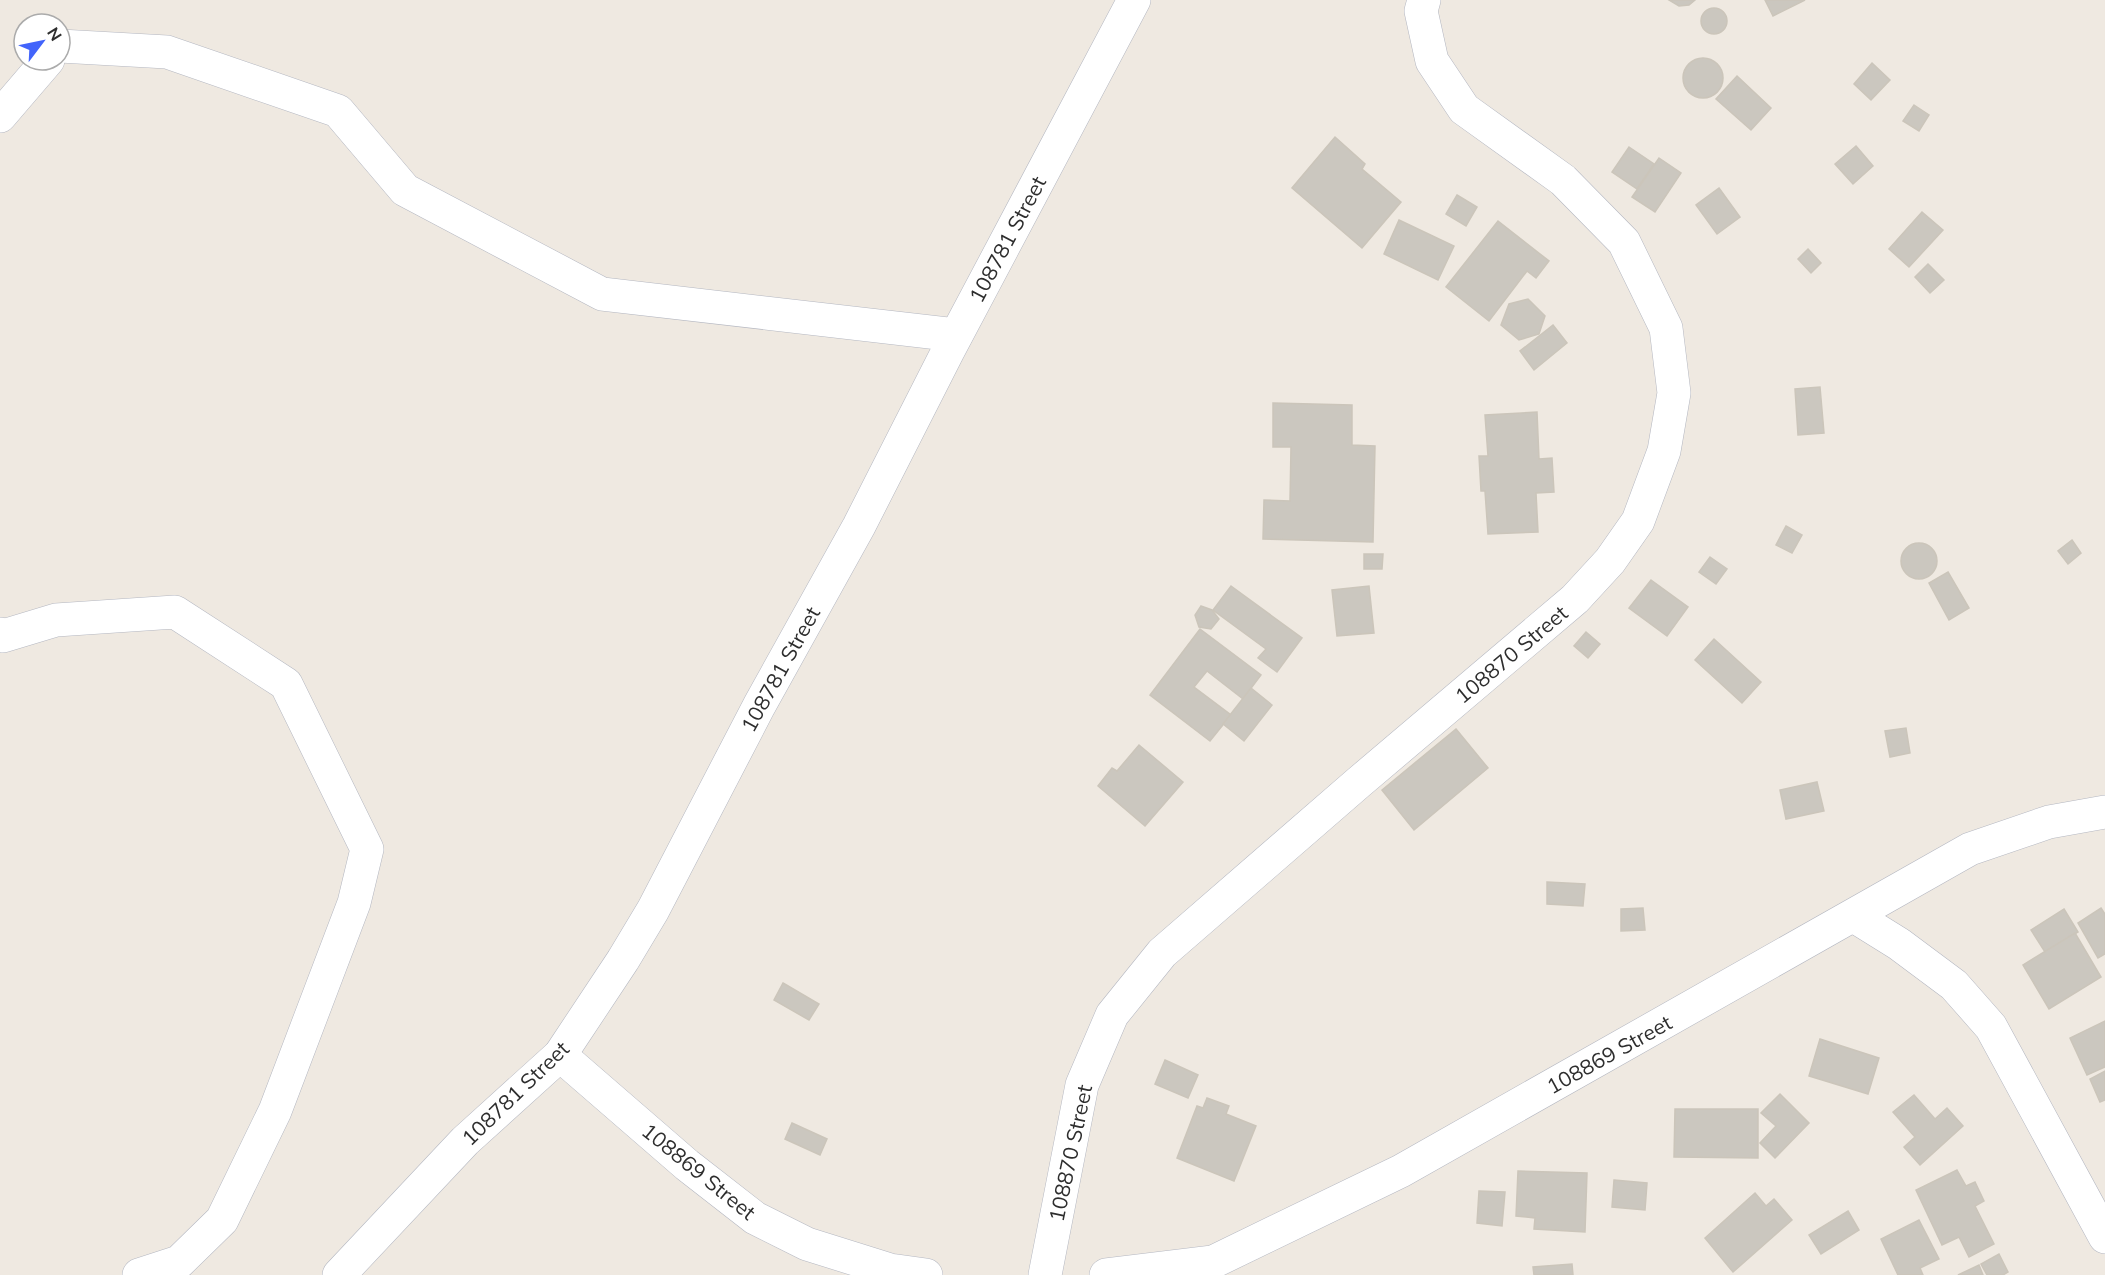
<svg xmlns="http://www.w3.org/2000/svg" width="2105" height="1275" font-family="Mulish,sans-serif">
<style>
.building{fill:#cbc7bf;stroke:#cbc5ba;stroke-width:1.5}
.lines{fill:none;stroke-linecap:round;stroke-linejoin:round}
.minor-casing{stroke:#b4b7c1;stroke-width:34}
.tertiary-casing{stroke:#b4b7c1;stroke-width:34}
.minor{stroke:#fff;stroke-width:33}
.tertiary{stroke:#fff;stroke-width:33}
.labels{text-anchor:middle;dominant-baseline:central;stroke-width:4.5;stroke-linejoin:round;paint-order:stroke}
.street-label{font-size:21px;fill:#2e2e2e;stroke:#fff}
</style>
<rect width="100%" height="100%" fill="#efe9e1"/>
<!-- building -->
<g class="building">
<path d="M 1669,0 L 1695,0 L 1689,5 L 1679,6 Z"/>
<path d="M 1765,0 L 1805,0 L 1773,16 Z"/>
<circle cx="1714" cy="21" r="13"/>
<circle cx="1703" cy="78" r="20"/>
<path d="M 1872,63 L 1890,80 L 1871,100 L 1854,84 Z"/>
<path d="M 1737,76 L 1771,108 L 1751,130 L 1716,99 Z"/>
<path d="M 1914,105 L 1929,115 L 1919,131 L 1903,121 Z"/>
<path d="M 1335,137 L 1365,164 L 1362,169 L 1401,202 L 1362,248 L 1292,188 Z"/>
<path d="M 1856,146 L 1873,166 L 1853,184 L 1835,164 Z"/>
<path d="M 1629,147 L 1654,164 L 1637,189 L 1612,172 Z"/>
<path d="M 1659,158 L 1681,173 L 1655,212 L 1632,197 Z"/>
<path d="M 1719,188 L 1740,217 L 1717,234 L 1696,205 Z"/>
<path d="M 1457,195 L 1477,207 L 1466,226 L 1446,214 Z"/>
<path d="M 1922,212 L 1943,230 L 1909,267 L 1889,249 Z"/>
<path d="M 1399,220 L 1454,246 L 1438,280 L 1384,254 Z"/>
<path d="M 1498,221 L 1549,261 L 1536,278 L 1527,271 L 1489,321 L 1446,287 Z"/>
<path d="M 1808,249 L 1821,263 L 1811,273 L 1798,259 Z"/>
<path d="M 1928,264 L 1944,280 L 1930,293 L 1915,277 Z"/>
<path d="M 1528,299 L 1545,316 L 1539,334 L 1519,340 L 1501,325 L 1509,304 Z"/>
<path d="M 1553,325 L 1567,343 L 1534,370 L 1520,351 Z"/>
<path d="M 1820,387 L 1824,433 L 1798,435 L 1795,389 Z"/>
<path d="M 1273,403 L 1352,405 L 1352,445 L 1375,446 L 1373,542 L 1263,539 L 1264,500 L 1290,501 L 1291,447 L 1273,447 Z"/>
<path d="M 1537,412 L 1539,459 L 1552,458 L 1554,492 L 1536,493 L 1538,532 L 1488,534 L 1485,491 L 1481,491 L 1479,456 L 1488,456 L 1485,415 Z"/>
<path d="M 1786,526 L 1802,535 L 1792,553 L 1776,545 Z"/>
<path d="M 2072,540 L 2081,553 L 2068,564 L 2058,551 Z"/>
<circle cx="1919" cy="561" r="18"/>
<path d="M 1364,554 L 1383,554 L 1382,569 L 1364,569 Z"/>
<path d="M 1710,557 L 1727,569 L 1716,584 L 1699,572 Z"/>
<path d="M 1948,572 L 1969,608 L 1949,620 L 1929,583 Z"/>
<path d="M 1651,580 L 1688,607 L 1667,636 L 1629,608 Z"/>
<path d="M 1231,586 L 1302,638 L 1277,672 L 1258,658 L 1266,649 L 1213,610 Z"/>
<path d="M 1369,586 L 1374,633 L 1337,636 L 1332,590 Z"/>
<path d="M 1201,606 L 1212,610 L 1219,619 L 1211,629 L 1199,627 L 1195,615 Z"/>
<path d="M 1200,629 L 1261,675 L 1243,699 L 1207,671 L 1194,687 L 1231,715 L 1210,741 L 1150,695 Z"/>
<path d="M 1586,632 L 1600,644 L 1588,658 L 1574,646 Z"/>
<path d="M 1714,639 L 1761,682 L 1742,703 L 1695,660 Z"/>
<path d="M 1251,688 L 1272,705 L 1244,741 L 1223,724 Z"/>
<path d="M 1906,728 L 1910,753 L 1890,757 L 1885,731 Z"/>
<path d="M 1456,729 L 1488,768 L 1414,830 L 1382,790 Z"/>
<path d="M 1139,745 L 1183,782 L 1145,826 L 1098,786 L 1112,768 L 1117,771 Z"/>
<path d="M 1817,782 L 1824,811 L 1786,819 L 1780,790 Z"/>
<path d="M 1547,882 L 1585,884 L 1583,906 L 1547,904 Z"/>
<path d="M 1643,908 L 1645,930 L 1621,931 L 1621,909 Z"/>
<path d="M 2101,908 L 2105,914 L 2105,954 L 2098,958 L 2078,923 Z"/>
<path d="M 2064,909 L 2078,932 L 2045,952 L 2031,930 Z"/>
<path d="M 2075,933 L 2101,977 L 2049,1009 L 2023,965 Z"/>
<path d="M 783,983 L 819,1004 L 809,1020 L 774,1000 Z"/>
<path d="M 2105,1021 L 2105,1067 L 2087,1075 L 2070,1038 Z"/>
<path d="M 1820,1039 L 1879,1058 L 1868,1094 L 1809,1076 Z"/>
<path d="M 1165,1060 L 1198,1075 L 1188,1098 L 1155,1084 Z"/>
<path d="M 2105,1071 L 2105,1100 L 2100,1102 L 2090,1079 Z"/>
<path d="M 1780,1094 L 1809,1123 L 1775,1158 L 1760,1143 L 1776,1126 L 1761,1113 Z"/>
<path d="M 1914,1095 L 1935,1119 L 1947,1108 L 1963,1126 L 1920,1165 L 1904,1147 L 1915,1137 L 1893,1112 Z"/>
<path d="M 1207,1098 L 1229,1106 L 1226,1114 L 1256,1126 L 1234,1181 L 1177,1158 L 1197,1106 L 1203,1108 Z"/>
<path d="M 1675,1109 L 1758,1109 L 1758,1158 L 1674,1157 Z"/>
<path d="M 792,1123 L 827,1139 L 820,1155 L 785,1139 Z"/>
<path d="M 1957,1170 L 1966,1186 L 1975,1182 L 1984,1201 L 1975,1206 L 1994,1244 L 1969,1257 L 1959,1237 L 1942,1245 L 1916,1190 Z"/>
<path d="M 1518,1171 L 1587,1173 L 1585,1232 L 1534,1229 L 1535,1218 L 1516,1216 Z"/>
<path d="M 1614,1180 L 1647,1183 L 1645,1210 L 1612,1207 Z"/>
<path d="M 1479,1191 L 1505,1192 L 1502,1226 L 1477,1223 Z"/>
<path d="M 1755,1193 L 1766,1206 L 1774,1199 L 1792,1220 L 1733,1272 L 1705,1238 Z"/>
<path d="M 1848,1211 L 1859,1230 L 1821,1254 L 1809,1235 Z"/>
<path d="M 1919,1220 L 1939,1259 L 1920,1268 L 1923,1275 L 1898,1275 L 1881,1239 Z"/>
<path d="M 1999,1254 L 2008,1272 L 2003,1275 L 1987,1275 L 1981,1264 Z"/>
<path d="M 1572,1264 L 1573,1275 L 1534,1275 L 1533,1267 Z"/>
<path d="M 1979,1265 L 1983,1275 L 1958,1275 Z"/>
</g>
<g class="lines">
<!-- minor casing -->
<g class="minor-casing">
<g id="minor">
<path d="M 60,46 L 167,52 L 338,111 L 405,190 L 602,294 L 956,335"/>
<path d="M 0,116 L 48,60"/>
<path d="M 0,634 L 3,636 L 56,620 L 175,612 L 286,684 L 367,849 L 354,903 L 275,1111 L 222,1220 L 179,1262 L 139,1275"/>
<path d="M 1854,916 L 1899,944 L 1954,985 L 1991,1027 L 2105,1237"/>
<path d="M 560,1055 L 687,1165 L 755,1218 L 807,1244 L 890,1270 L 926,1275"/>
<path d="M 1045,1275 L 1082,1085 L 1112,1015 L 1162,953 L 1358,783 L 1575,599 L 1610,561 L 1638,521 L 1664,451 L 1674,393 L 1666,328 L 1624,242 L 1563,180 L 1464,109 L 1432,61 L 1421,11 L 1424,0"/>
<path d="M 1106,1275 L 1213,1262 L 1401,1171 L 1970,849 L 2049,822 L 2105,812"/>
</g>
</g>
<!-- tertiary casing -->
<g class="tertiary-casing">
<path id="tertiary" d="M 339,1275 L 465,1141 L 560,1055 L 623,960 L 653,910 L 759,706 L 859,526 L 948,351 L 1134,0"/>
</g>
<!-- minor -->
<use href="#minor" class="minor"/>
<!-- tertiary -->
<use href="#tertiary" class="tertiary"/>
</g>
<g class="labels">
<!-- street labels -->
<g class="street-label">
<text transform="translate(1007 239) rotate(-62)">108781 Street</text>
<text transform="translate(1511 654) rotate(-40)">108870 Street</text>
<text transform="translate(780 669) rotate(-61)">108781 Street</text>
<text transform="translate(1609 1054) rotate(-29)">108869 Street</text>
<text transform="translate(515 1093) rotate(-44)">108781 Street</text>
<text transform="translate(1070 1153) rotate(-78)">108870 Street</text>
<text transform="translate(699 1171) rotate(39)">108869 Street</text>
</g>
</g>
<!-- north arrow -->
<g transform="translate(42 42) rotate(58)"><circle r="28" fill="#ffffff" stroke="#ababab" stroke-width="1.5"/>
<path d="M0-4.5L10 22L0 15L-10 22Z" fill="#4264fb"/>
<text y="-9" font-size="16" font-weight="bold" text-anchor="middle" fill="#2e2e2e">N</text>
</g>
</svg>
